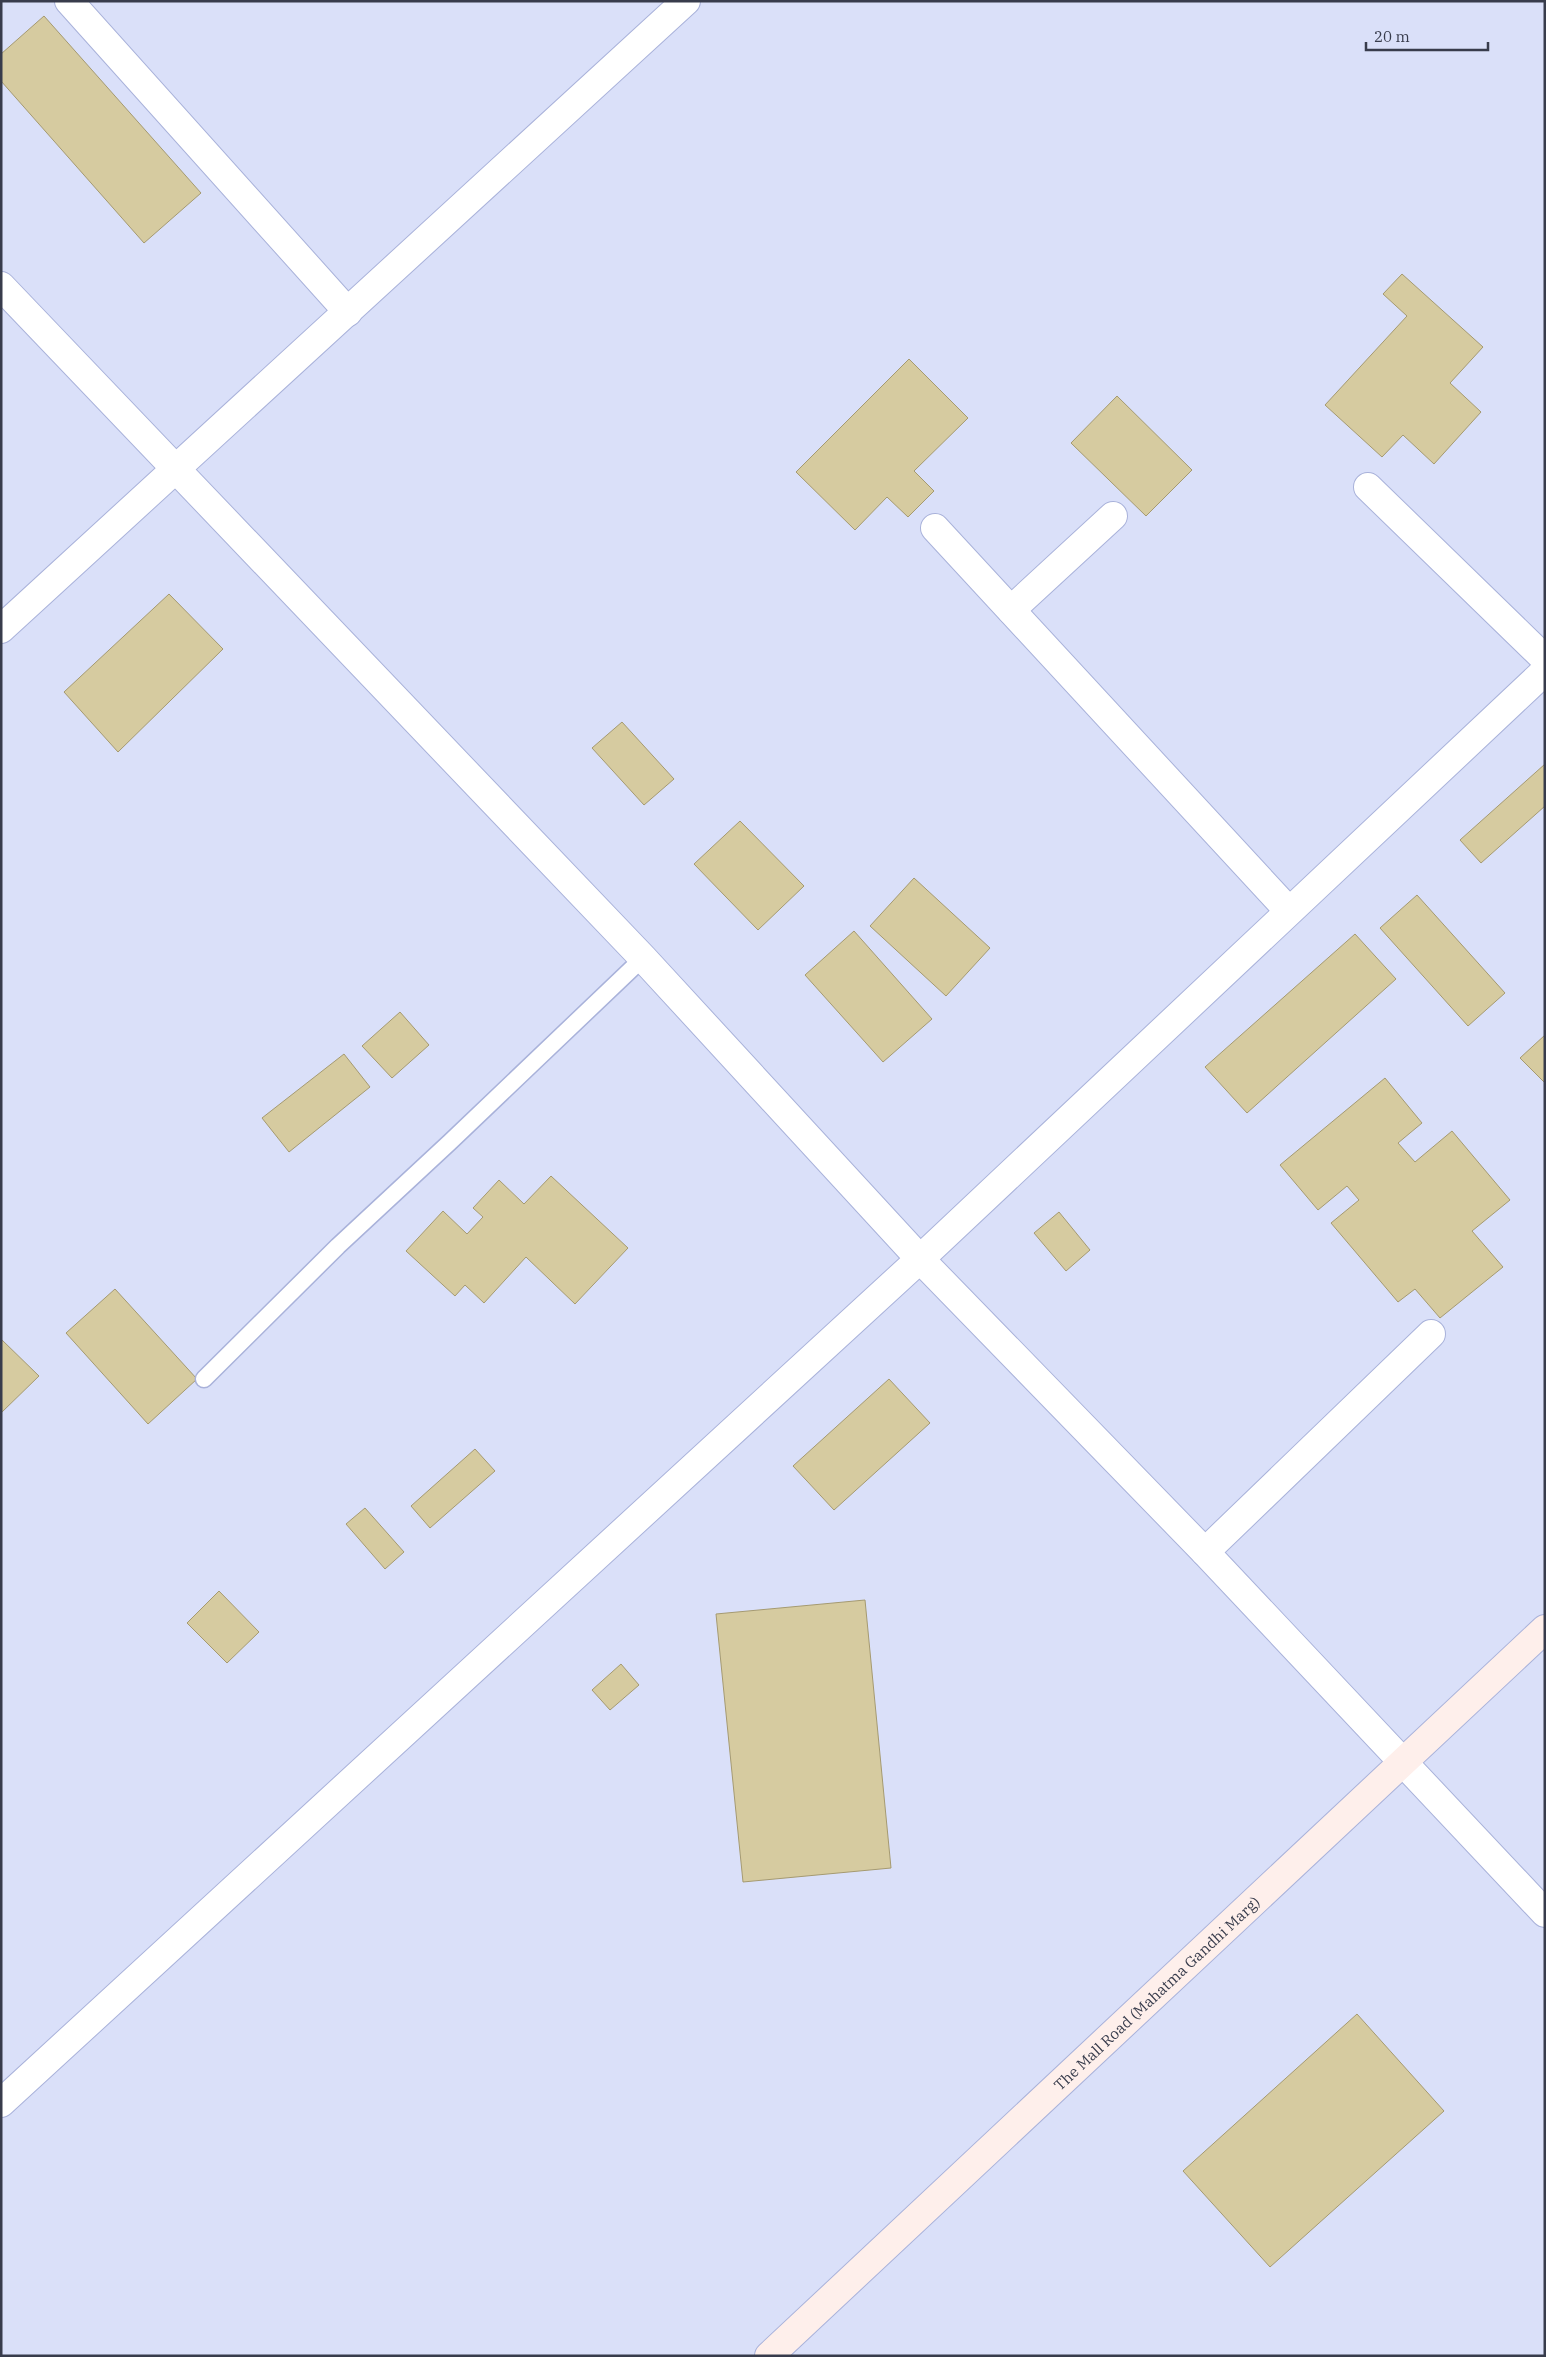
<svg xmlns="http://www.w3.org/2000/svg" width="1546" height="2357" font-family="'IBM Plex Serif',serif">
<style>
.building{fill:#d6cba0;stroke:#a59a71}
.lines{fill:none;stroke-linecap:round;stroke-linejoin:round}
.lane-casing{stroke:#a9b2da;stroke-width:19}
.street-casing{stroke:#a9b2da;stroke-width:30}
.secondary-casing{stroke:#a9b2da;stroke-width:30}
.lane{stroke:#fff;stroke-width:16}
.street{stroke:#fff;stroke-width:28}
.secondary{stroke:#feefeb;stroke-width:28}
.labels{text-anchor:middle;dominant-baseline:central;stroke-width:4.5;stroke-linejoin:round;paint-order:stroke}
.street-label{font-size:15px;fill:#383c4c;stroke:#dae0f9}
</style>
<rect width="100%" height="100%" fill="#dae0f9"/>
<!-- building -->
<g class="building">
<path d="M 44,16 L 201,193 L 144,243 L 1,81 L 1,54 Z"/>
<path d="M 1402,274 L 1483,347 L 1450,383 L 1481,412 L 1434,464 L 1403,435 L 1382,457 L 1325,405 L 1407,316 L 1383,294 Z"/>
<path d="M 909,359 L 968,418 L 914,471 L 934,491 L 908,517 L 887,497 L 855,530 L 796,472 Z"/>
<path d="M 1117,396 L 1192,470 L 1146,516 L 1071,443 Z"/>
<path d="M 169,594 L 223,649 L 118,752 L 64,692 Z"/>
<path d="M 622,722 L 674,779 L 644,805 L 592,748 Z"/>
<path d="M 1545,764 L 1545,806 L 1481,863 L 1460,840 Z"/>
<path d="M 740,821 L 804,886 L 758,930 L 694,864 Z"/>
<path d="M 914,878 L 990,948 L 946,996 L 870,926 Z"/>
<path d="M 1417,895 L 1505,993 L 1468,1026 L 1380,928 Z"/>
<path d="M 854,931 L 932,1019 L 883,1062 L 805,975 Z"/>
<path d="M 1355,934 L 1396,979 L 1247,1113 L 1205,1067 Z"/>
<path d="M 400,1012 L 429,1045 L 392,1078 L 362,1046 Z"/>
<path d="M 1545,1035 L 1545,1083 L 1520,1058 Z"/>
<path d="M 344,1054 L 370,1087 L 289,1152 L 262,1118 Z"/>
<path d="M 1385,1078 L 1422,1123 L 1398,1143 L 1415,1162 L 1452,1131 L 1510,1200 L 1472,1231 L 1503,1267 L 1440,1318 L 1415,1289 L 1398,1302 L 1331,1223 L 1359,1200 L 1347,1186 L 1318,1210 L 1280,1165 Z"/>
<path d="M 551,1176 L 628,1248 L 575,1304 L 526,1257 L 484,1303 L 465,1285 L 455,1296 L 406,1251 L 443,1211 L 467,1234 L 483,1217 L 473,1208 L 499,1180 L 524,1204 Z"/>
<path d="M 1059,1212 L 1090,1250 L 1066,1271 L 1034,1233 Z"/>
<path d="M 115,1289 L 197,1379 L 148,1424 L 66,1333 Z"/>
<path d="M 1,1339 L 39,1376 L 1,1413 Z"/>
<path d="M 889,1379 L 930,1423 L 834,1510 L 793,1466 Z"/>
<path d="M 475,1449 L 495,1471 L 430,1528 L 411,1506 Z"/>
<path d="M 365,1508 L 404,1552 L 385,1569 L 346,1524 Z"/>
<path d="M 219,1591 L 259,1632 L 227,1663 L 187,1623 Z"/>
<path d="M 865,1600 L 891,1868 L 743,1882 L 716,1614 Z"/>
<path d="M 621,1664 L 639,1685 L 610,1710 L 592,1690 Z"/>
<path d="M 1357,2014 L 1444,2111 L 1270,2267 L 1183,2171 Z"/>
</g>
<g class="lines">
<!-- lane casing -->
<g class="lane-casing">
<path id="lane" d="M 204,1379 L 338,1246 L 450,1142 L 643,958"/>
</g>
<!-- street casing -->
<g class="street-casing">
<g id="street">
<path d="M 69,1 L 348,312"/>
<path d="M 1,286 L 643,958 L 920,1259 L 1205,1552 L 1545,1913"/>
<path d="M 1368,487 L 1545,659"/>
<path d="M 935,528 L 1288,910"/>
<path d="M 1011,610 L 1113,516"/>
<path d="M 1,629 L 686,1"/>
<path d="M 1205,1552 L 1431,1334"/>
<path d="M 1,2103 L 920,1259 L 1545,671"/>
</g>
</g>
<!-- secondary casing -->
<g class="secondary-casing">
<g id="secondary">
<path id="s1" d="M 769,2356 L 1545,1629"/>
</g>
</g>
<!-- lane -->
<use href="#lane" class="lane"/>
<!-- street -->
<use href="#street" class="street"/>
<!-- secondary -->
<use href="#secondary" class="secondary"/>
</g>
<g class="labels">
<!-- street labels -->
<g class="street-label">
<text stroke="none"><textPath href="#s1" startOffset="531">The Mall Road (Mahatma Gandhi Marg)</textPath></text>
</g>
</g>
<!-- border -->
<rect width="1546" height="2357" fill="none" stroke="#383c4c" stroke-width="5"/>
<!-- scale -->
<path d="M1366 42v8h122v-8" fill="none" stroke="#383c4c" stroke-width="2.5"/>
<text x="1374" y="42" font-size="15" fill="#383c4c" stroke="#dae0f9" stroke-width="4" paint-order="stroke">20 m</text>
</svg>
